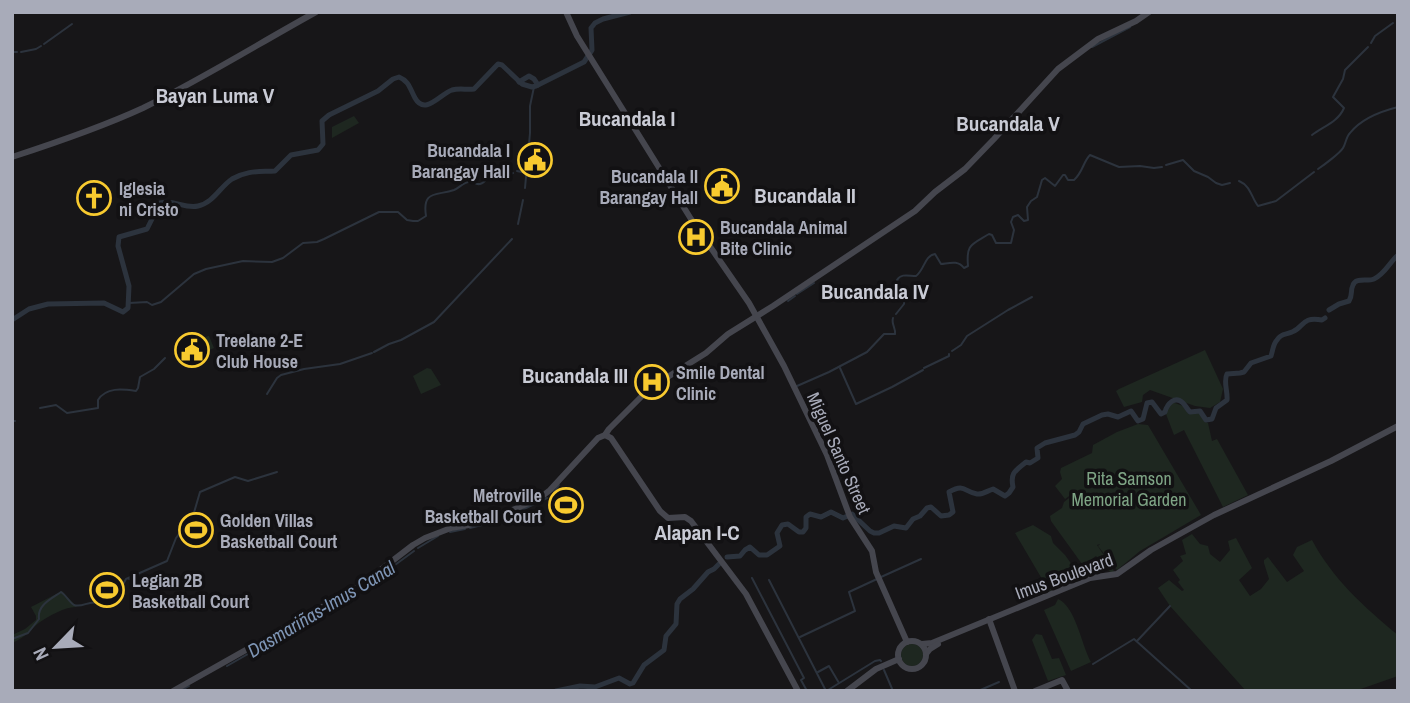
<svg xmlns="http://www.w3.org/2000/svg" width="1410" height="703" font-family="'Archivo Narrow',sans-serif">
<style>
.green{fill:#1e2720}
.lines{fill:none;stroke-linecap:round;stroke-linejoin:round}
.stream{stroke:#2c333d;stroke-width:2}
.river{stroke:#2c333d;stroke-width:5}
.secondary{stroke:#45464e;stroke-width:6}
.labels{text-anchor:middle;dominant-baseline:central;stroke-width:7;stroke-linejoin:round;paint-order:stroke}
.poi-label{font-size:18px;font-weight:bold;fill:#a8abb9;stroke:#121113;text-anchor:start}
.street-label{font-size:18px;fill:#a8abb9;stroke:#121113}
.park-label{font-size:18px;fill:#7ea485;stroke:#121113}
.water-label{font-size:19px;font-style:italic;fill:#7e95b5;stroke:#121113}
.quarter-label{font-size:21px;font-weight:bold;fill:#c9cbd5;stroke:#121113}
</style>
<rect width="100%" height="100%" fill="#171618"/>
<!-- green -->
<g class="green">
<path d="M 354,116 L 359,123 L 332,138 L 332,127 Z"/>
<path d="M 208,336 L 209,336 L 214,348 L 178,363 L 180,348 Z"/>
<path d="M 1205,350 L 1223,389 L 1220,402 L 1210,408 L 1195,406 L 1150,390 L 1143,395 L 1142,402 L 1124,407 L 1116,391 L 1119,389 Z"/>
<path d="M 427,368 L 431,369 L 441,385 L 421,394 L 413,376 Z"/>
<path d="M 1172,402 L 1183,406 L 1188,413 L 1193,414 L 1199,412 L 1205,422 L 1208,423 L 1212,441 L 1217,439 L 1248,495 L 1223,507 L 1184,430 L 1174,435 L 1166,414 L 1167,406 Z"/>
<path d="M 1138,424 L 1148,425 L 1201,515 L 1140,551 L 1117,570 L 1098,546 L 1100,544 L 1097,545 L 1113,569 L 1114,572 L 1111,573 L 1096,556 L 1084,565 L 1082,564 L 1051,521 L 1050,516 L 1062,508 L 1064,502 L 1073,495 L 1072,494 L 1065,499 L 1055,486 L 1062,479 L 1060,472 L 1061,468 L 1092,453 L 1093,445 L 1117,432 Z"/>
<path d="M 1033,525 L 1051,536 L 1053,543 L 1065,555 L 1080,576 L 1059,587 L 1058,590 L 1045,591 L 1042,579 L 1015,533 Z"/>
<path d="M 1192,534 L 1200,544 L 1208,546 L 1210,554 L 1220,562 L 1230,550 L 1228,541 L 1236,538 L 1252,568 L 1239,580 L 1250,596 L 1261,589 L 1269,579 L 1264,563 L 1264,560 L 1268,557 L 1287,582 L 1304,571 L 1293,555 L 1297,547 L 1312,540 C 1332,578 1365,608 1398,635 L 1398,676 L 1355,691 L 1246,691 L 1170,606 L 1158,588 L 1169,580 L 1182,591 L 1184,590 L 1178,582 L 1180,580 L 1173,570 L 1183,561 L 1180,556 L 1186,554 L 1182,540 Z"/>
<path d="M 62,591 L 77,607 C 66,606 49,616 40,622 C 28,631 28,636 12,643 L 12,635 L 25,629 L 36,620 L 36,616 L 31,607 Z"/>
<path d="M 1058,599 C 1076,607 1081,644 1091,662 L 1071,671 L 1044,610 L 1055,605 Z"/>
<path d="M 1036,634 L 1042,635 L 1052,659 L 1059,658 L 1066,675 L 1048,681 L 1032,640 Z"/>
<circle cx="912" cy="655" r="11"/>
</g>
<g class="lines">
<!-- stream -->
<g class="stream">
<path d="M 1371,43 L 1375,36 L 1393,23"/>
<path d="M 44,44 L 72,24"/>
<path d="M 1092,47 L 1130,27"/>
<path d="M 12,52 L 17,52"/>
<path d="M 21,52 L 36,49 L 41,46"/>
<path d="M 1312,135 C 1324,126 1338,122 1344,108 L 1333,97 L 1343,79 L 1345,70 L 1368,47"/>
<path d="M 1166,165 L 1183,160 L 1194,171 L 1208,177 L 1216,183 L 1222,185 L 1230,183"/>
<path d="M 1318,169 C 1324,165 1340,153 1343,148 C 1346,143 1346,137 1350,133 C 1361,119 1382,111 1398,107"/>
<path d="M 517,171 L 526,173"/>
<path d="M 1239,181 C 1251,186 1251,197 1258,206 L 1276,201 L 1314,172"/>
<path d="M 525,188 L 530,133 L 530,106 L 534,87"/>
<path d="M 518,224 L 523,200"/>
<path d="M 797,294 L 814,283"/>
<path d="M 788,301 L 795,296"/>
<path d="M 129,303 L 147,302 L 152,305 L 161,302 L 194,274 L 206,269 L 243,261 L 272,262 L 283,258 L 303,243 L 317,242 L 324,239 L 379,212 L 398,212 L 407,220 L 413,221 L 418,221 L 426,216 C 422,190 436,196 454,190 C 459,188 464,182 469,182 C 475,181 474,185 480,184 C 485,183 489,176 493,172 L 497,173 L 503,177 L 513,173"/>
<path d="M 896,314 L 904,304 L 905,293 L 897,280 C 901,273 909,276 916,276 C 925,269 924,256 935,254 L 941,264 C 950,263 958,260 964,268 L 968,266 C 966,244 971,245 989,234 L 992,235 L 996,243 L 1011,243 L 1014,230 L 1011,222 L 1013,217 L 1018,215 L 1024,221 L 1028,220 L 1027,207 L 1031,201 L 1037,197 L 1042,180 L 1045,178 L 1055,186 L 1063,175 L 1065,175 L 1068,180 L 1074,180 C 1083,172 1083,162 1090,155 L 1119,167 L 1140,166 L 1154,168 L 1162,167"/>
<path d="M 952,351 L 961,345 L 967,336 L 1008,310 L 1032,297"/>
<path d="M 374,352 L 389,344 L 401,340 L 434,322 L 512,239"/>
<path d="M 840,368 L 856,404 L 892,387 L 923,370"/>
<path d="M 924,368 L 949,356 L 949,354"/>
<path d="M 797,386 L 829,372 L 867,352 L 884,334 L 895,334 C 896,328 891,324 893,318"/>
<path d="M 267,394 L 277,378 L 281,375 L 304,369 L 340,364 L 372,353"/>
<path d="M 40,408 L 56,405 L 67,413 L 98,408 L 98,400 C 106,387 122,389 136,391 L 138,388 L 140,377 L 154,369 L 165,358"/>
<path d="M 12,421 L 15,421"/>
<path d="M 554,492 L 559,485"/>
<path d="M 470,528 L 501,520 L 547,498"/>
<path d="M 450,532 L 465,529"/>
<path d="M 418,548 L 438,536"/>
<path d="M 881,577 L 921,559"/>
<path d="M 752,578 L 804,678 L 801,680 L 807,691"/>
<path d="M 129,579 C 152,584 161,590 184,581"/>
<path d="M 769,580 L 826,691"/>
<path d="M 800,637 L 855,611 L 849,592 L 877,579"/>
<path d="M 12,639 L 28,633 L 39,619 C 37,605 51,599 61,592 C 66,595 69,602 74,605 C 83,608 88,600 99,603 L 118,593 L 126,579 L 167,561 L 176,538 L 193,516 L 200,492 L 235,477 L 248,481 L 277,472"/>
<path d="M 1137,641 L 1170,606"/>
<path d="M 1093,664 L 1134,639 L 1192,691"/>
<path d="M 227,666 L 365,587 L 414,551"/>
<path d="M 884,670 L 893,691"/>
<path d="M 818,672 L 829,666 L 839,683"/>
<path d="M 828,690 L 875,661 L 880,660 L 881,661"/>
<path d="M 180,691 L 189,686"/>
<path d="M 978,691 L 999,682"/>
</g>
<!-- river -->
<g class="river">
<path d="M 519,82 L 529,76 L 534,79 L 538,85"/>
<path d="M 1329,310 L 1339,304 L 1349,301 C 1353,295 1350,291 1353,285 C 1356,277 1367,282 1374,279 C 1385,274 1389,263 1398,255"/>
<path d="M 12,320 L 29,309 L 48,304 L 104,303 L 123,312 L 128,308 L 129,286 L 118,246 L 119,237 L 147,229 L 160,203 C 174,199 184,209 198,206 C 213,203 220,187 232,179 C 248,170 259,172 275,171 L 291,155 L 318,150 L 323,144 L 322,121 L 329,115 L 378,91 L 393,79 L 399,77 C 409,81 410,89 415,98 C 425,116 440,94 452,90 C 459,88 467,90 474,89 L 498,64 L 502,65 L 522,84 L 532,87 L 536,86 L 584,62 L 592,50 L 591,28 L 595,23 L 603,19 L 630,12"/>
<path d="M 727,557 L 740,556 L 745,550 L 750,547 L 759,555 L 767,555 L 780,546 L 777,533 L 782,525 L 788,524 L 799,532 L 803,532 L 806,528 L 806,517 L 810,514 L 821,517 L 831,512 L 843,518 L 852,514 L 870,531 L 874,533 L 879,533 L 894,526 L 906,528 L 913,519 L 920,516 L 927,508 L 931,507 L 941,516 L 949,515 L 953,512 L 949,492 C 965,483 964,492 977,494 C 982,495 987,491 993,489 L 1005,496 L 1009,493 L 1013,487 C 1010,473 1015,471 1026,462 L 1030,463 L 1038,458 L 1037,448 L 1045,443 L 1075,435 L 1079,432 L 1083,424 L 1102,415 L 1108,414 L 1118,417 L 1131,411 L 1138,421 L 1143,419 L 1147,403 L 1152,402 L 1161,414 L 1165,412 C 1167,404 1175,395 1183,403 C 1186,406 1187,409 1190,412 L 1200,411 L 1206,420 L 1212,419 L 1216,408 L 1227,400 C 1228,392 1223,381 1227,374 L 1240,373 L 1244,372 L 1251,363 L 1271,356 C 1273,350 1273,344 1277,340 C 1281,333 1286,335 1292,332 C 1304,328 1301,316 1322,320 L 1325,318"/>
<path d="M 556,691 L 580,686 L 595,687 L 619,678 L 630,684 L 633,683 L 644,665 L 664,650 L 666,636 L 676,624 L 677,604 L 680,599 L 693,589 L 708,572 L 714,569 L 719,564"/>
</g>
<!-- secondary -->
<g class="secondary">
<path d="M 566,12 L 577,36 L 691,219 L 749,303 L 784,366 L 827,455 L 850,517 L 872,551 L 876,572 L 907,642"/>
<path d="M 12,157 C 55,143 102,127 143,108 C 202,79 258,44 316,12"/>
<path d="M 605,435 L 611,438 L 660,511 L 668,518 L 685,517 L 691,521 L 746,594 L 798,691"/>
<path d="M 989,619 L 1015,691"/>
<circle cx="912" cy="655" r="14"/>
<path d="M 922,644 L 932,643 L 1090,578 L 1117,574 L 1151,550 L 1214,515 L 1331,461 L 1398,426"/>
<path d="M 926,654 L 930,649 L 938,644"/>
<path d="M 173,691 L 361,585 L 413,545 L 425,538 L 451,528 L 469,525 L 499,516 L 540,498 L 550,490 L 598,438 L 605,435 L 609,429 L 650,388 L 706,353 L 728,334 L 773,306 L 915,211 L 935,192 L 965,169 L 994,139 L 1058,69 L 1098,39 L 1136,21 L 1149,12"/>
<path d="M 847,691 L 876,669 L 899,659"/>
<path d="M 1035,691 L 1062,680 L 1068,691"/>
</g>
</g>
<!-- icons -->
<defs>
<g id="civic-ring" transform="scale(1.75)"><circle r="9.5" fill="#121113" stroke="#f8ca2f" stroke-width="1.5"/><path d="M-.6-6.5H3V-4.5H.6V-3L4-1V1h2V6H-6V1h2V-1L-.6-3ZM-1.2 2.5V6h2.4V2.5Z" fill="#f8ca2f"/></g>
<g id="church-ring" transform="scale(1.75)"><circle r="9.5" fill="#121113" stroke="#f8ca2f" stroke-width="1.5"/><path d="M-1.2-6h2.4v3.5h3.3v2.4h-3.3V6h-2.4V-.1h-3.3v-2.4h3.3Z" fill="#f8ca2f"/></g>
<g id="hospital-ring" transform="scale(1.75)"><circle r="9.5" fill="#121113" stroke="#f8ca2f" stroke-width="1.5"/><path d="M-5-5h3v3.5h4V-5h3V5h-3V1.5h-4V5h-3Z" fill="#f8ca2f"/></g>
<g id="stadium-ring" transform="scale(1.75)"><circle r="9.5" fill="#121113" stroke="#f8ca2f" stroke-width="1.5"/><path d="M0-5a6.5 5 0 1 0 0 10a6.5 5 0 1 0 0-10ZM-3.5-1.8h7v3.6h-7Z" fill="#f8ca2f"/></g>
</defs>
<g fill-rule="evenodd">
<use href="#civic-ring" x="535" y="160"/>
<use href="#civic-ring" x="722" y="186"/>
<use href="#church-ring" x="94" y="198"/>
<use href="#hospital-ring" x="696" y="237"/>
<use href="#civic-ring" x="192" y="350"/>
<use href="#hospital-ring" x="652" y="382"/>
<use href="#stadium-ring" x="566" y="505"/>
<use href="#stadium-ring" x="196" y="530"/>
<use href="#stadium-ring" x="107" y="590"/>
</g>
<g class="labels">
<!-- poi labels -->
<g class="poi-label">
<text x="510" y="150" text-anchor="end">Bucandala I<tspan x="510" dy="21">Barangay Hall</tspan></text>
<text x="698" y="176" text-anchor="end">Bucandala II<tspan x="698" dy="21">Barangay Hall</tspan></text>
<text x="119" y="188">Iglesia<tspan x="119" dy="21">ni Cristo</tspan></text>
<text x="720" y="227">Bucandala Animal<tspan x="720" dy="21">Bite Clinic</tspan></text>
<text x="216" y="340">Treelane 2-E<tspan x="216" dy="21">Club House</tspan></text>
<text x="676" y="372">Smile Dental<tspan x="676" dy="21">Clinic</tspan></text>
<text x="542" y="495" text-anchor="end">Metroville<tspan x="542" dy="21">Basketball Court</tspan></text>
<text x="220" y="520">Golden Villas<tspan x="220" dy="21">Basketball Court</tspan></text>
<text x="132" y="580">Legian 2B<tspan x="132" dy="21">Basketball Court</tspan></text>
</g>
<!-- street labels -->
<g class="street-label">
<text transform="translate(839 453) rotate(66)">Miguel Santo Street</text>
<text transform="translate(1064 576) rotate(-20)">Imus Boulevard</text>
</g>
<!-- park labels -->
<g class="park-label">
<text x="1129" y="478">Rita Samson<tspan x="1129" dy="21">Memorial Garden</tspan></text>
</g>
<!-- water labels -->
<g class="water-label">
<text transform="translate(321 609) rotate(-31)">Dasmariñas-Imus Canal</text>
</g>
<!-- quarter labels -->
<g class="quarter-label">
<text x="215" y="95">Bayan Luma V</text>
<text x="627" y="118">Bucandala I</text>
<text x="1008" y="123">Bucandala V</text>
<text x="805" y="195">Bucandala II</text>
<text x="875" y="291">Bucandala IV</text>
<text x="575" y="375">Bucandala III</text>
<text x="697" y="532">Alapan I-C</text>
</g>
</g>
<!-- border -->
<rect width="1410" height="703" fill="none" stroke="#a8abb9" stroke-width="28"/>
<!-- north arrow -->
<g transform="translate(56 647) rotate(245)" stroke="#121113" stroke-width="5" paint-order="stroke">
<path d="M0-5L12 26L0 18L-12 26Z" fill="#a8abb9"/>
<text y="-10" font-size="19" font-weight="bold" text-anchor="middle" fill="#a8abb9">N</text>
</g>
</svg>
